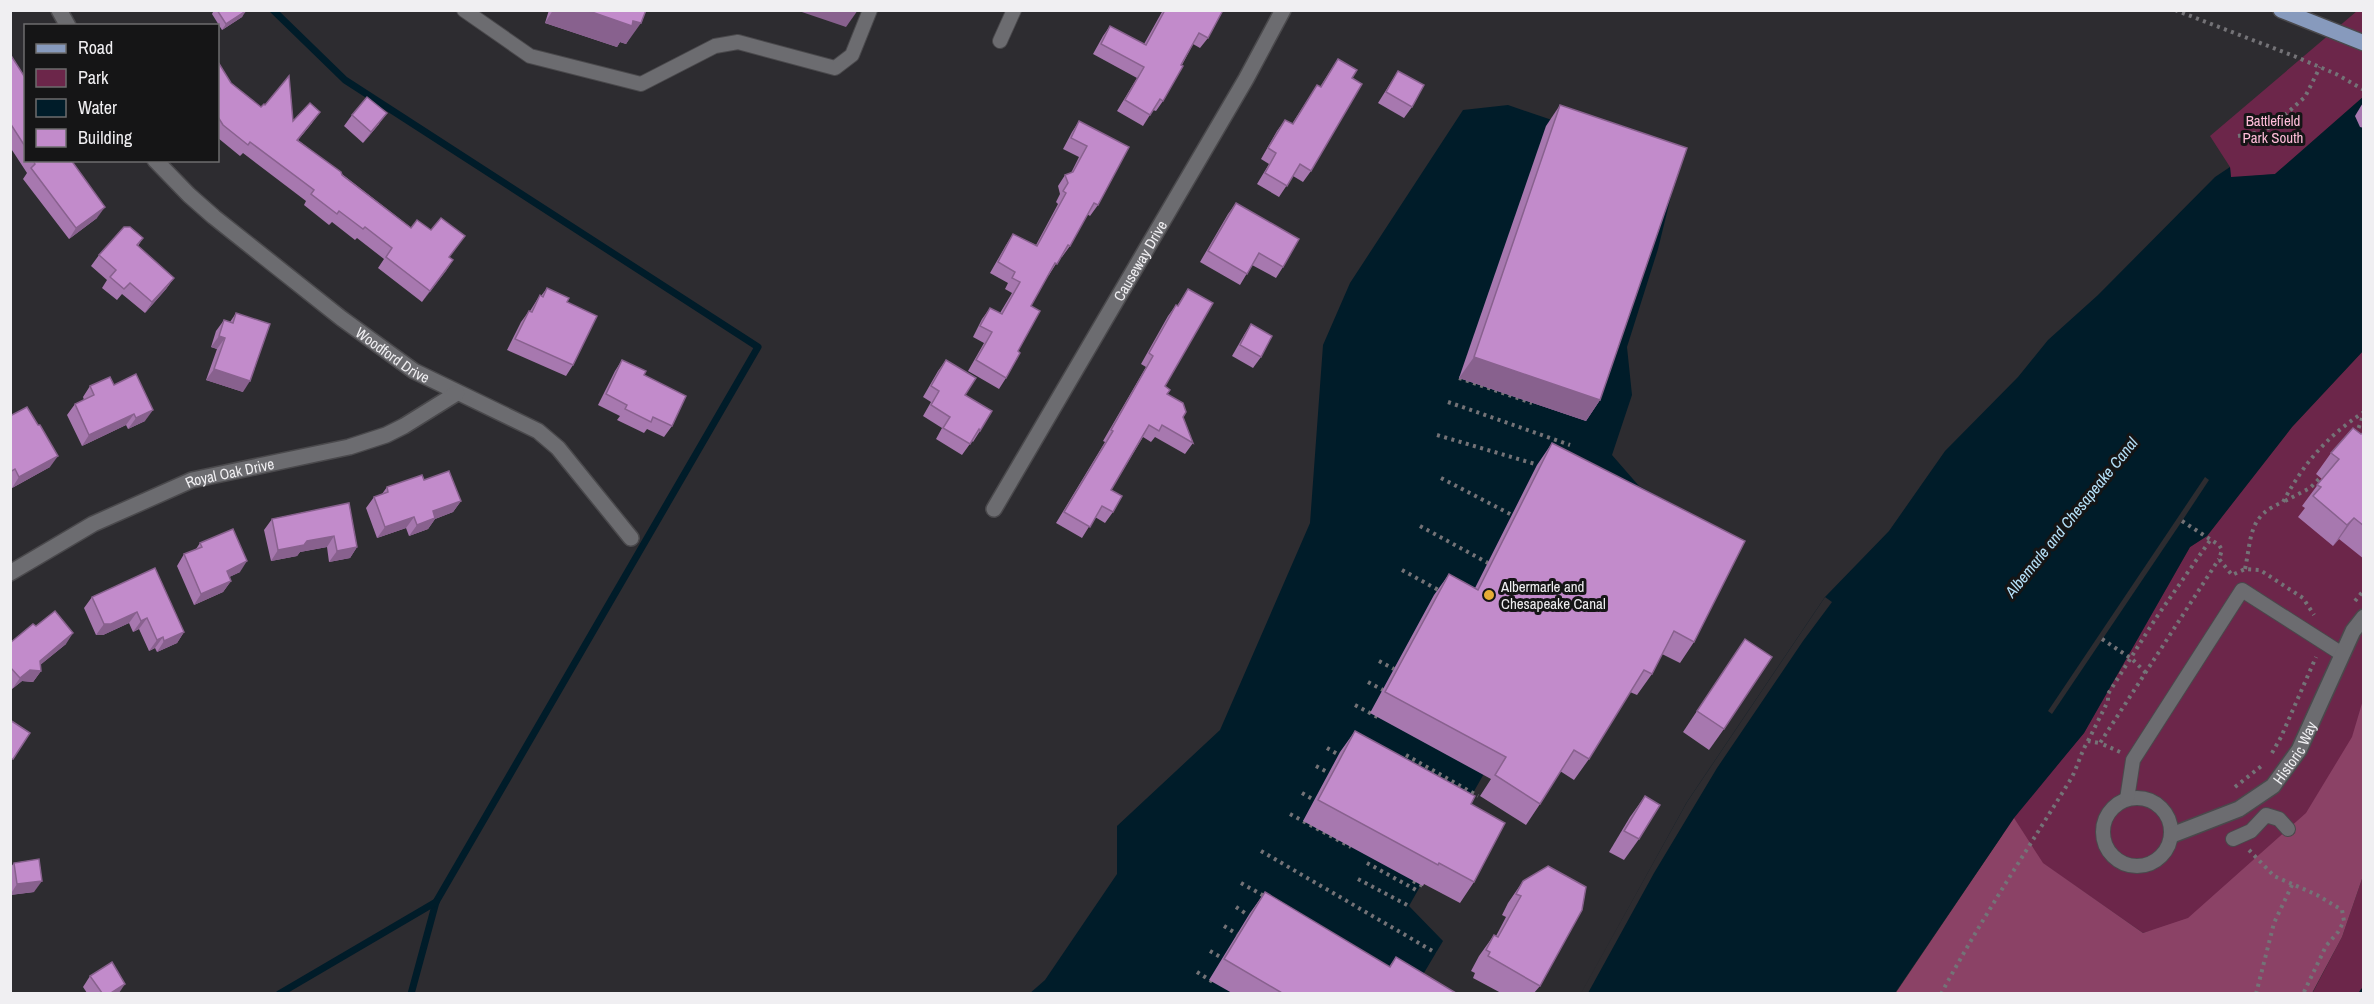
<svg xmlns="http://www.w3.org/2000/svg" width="2374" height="1004" font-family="'Archivo Narrow',sans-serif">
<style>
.green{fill:#6c264a}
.forest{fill:#8b4266}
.water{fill:#001c29}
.pier{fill:#2d2c30}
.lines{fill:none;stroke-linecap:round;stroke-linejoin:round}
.stream{stroke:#001c29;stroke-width:7}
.service-casing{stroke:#4a494c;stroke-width:16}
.minor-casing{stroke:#4a494c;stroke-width:18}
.primary-casing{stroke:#4a494c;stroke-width:18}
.path{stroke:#747377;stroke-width:4;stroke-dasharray:3 4.5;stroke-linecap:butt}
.service{stroke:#6c6c70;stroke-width:14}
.minor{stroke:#6c6c70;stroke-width:15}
.primary{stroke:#879abd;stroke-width:15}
.wall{fill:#a778af}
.shaded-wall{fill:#88618e}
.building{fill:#c28bcb;stroke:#88618e;stroke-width:1.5}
.poi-dot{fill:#e6ac36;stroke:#151516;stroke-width:2}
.labels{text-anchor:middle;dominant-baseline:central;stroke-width:6;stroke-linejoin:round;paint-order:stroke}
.park-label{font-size:15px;fill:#ffbdd9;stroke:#151516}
.street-label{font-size:15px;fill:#f0eff2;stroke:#151516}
.poi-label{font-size:15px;fill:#f0eff2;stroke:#151516;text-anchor:start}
.water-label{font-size:16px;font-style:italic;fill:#b5e0f8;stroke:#151516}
</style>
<rect width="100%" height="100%" fill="#2d2c30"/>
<!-- green -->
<g class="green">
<path d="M 2357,11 L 2363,11 L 2363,97 L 2275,174 L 2231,178 L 2230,167 L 2210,136 Z"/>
<path d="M 2363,351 L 2363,873 L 2143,933 L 1999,833 L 2084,733 L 2190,547 L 2207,536 L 2292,427 Z"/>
<path d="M 2363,876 L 2363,993 L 2312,994 L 2342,937 Z"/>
</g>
<!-- forest -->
<path class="forest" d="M 2363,700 L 2363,876 L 2342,937 L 2312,993 L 1895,994 L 2014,818 L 2043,863 L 2143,933 L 2188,918 L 2306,813 L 2352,737 Z"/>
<!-- water -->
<g class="water">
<path d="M 2363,97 L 2363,351 L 2292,427 L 2207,536 L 2190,547 L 2084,733 L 2014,818 L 1895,993 L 1581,994 L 1687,802 L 1825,597 L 1889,531 L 1945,451 L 2018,377 L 2048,340 L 2098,295 L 2215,177 L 2230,167 L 2231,177 L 2275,174 Z"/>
<path d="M 1508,105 L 1652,154 L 1677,172 L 1658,249 L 1627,347 L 1632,395 L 1612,455 L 1639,486 L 1706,522 L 1554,650 L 1409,906 L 1443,941 L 1412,993 L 1029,994 L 1045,980 L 1117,874 L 1117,826 L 1220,730 L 1310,523 L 1323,345 L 1350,283 L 1463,110 Z"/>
</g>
<!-- pier -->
<g class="pier">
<path d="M 2205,477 L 2209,480 L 2182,521 L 2052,714 L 2048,711 Z"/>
<path d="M 1825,597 L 1832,602 L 1803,641 L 1717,768 L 1654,873 L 1588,993 L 1581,993 L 1687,802 Z"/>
</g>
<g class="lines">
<!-- stream -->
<g class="stream">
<path d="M 273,10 L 345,80 L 758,347 L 436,902 L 411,994"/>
<path d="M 279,994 L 436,902"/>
<path d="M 2362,994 L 2364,991"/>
</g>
<!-- service casing -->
<g class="service-casing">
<g id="service">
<path d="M 464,10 L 530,56 L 641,84 L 715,46 L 738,42 L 835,68 L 852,55 L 870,10"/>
<path d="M 1000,41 L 1014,10"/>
<circle cx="2137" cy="832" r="34"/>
<path d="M 2127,799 L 2133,760 L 2242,590 L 2342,654"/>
<path d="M 2233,839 L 2251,831 L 2266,815 L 2279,819 L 2288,829"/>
</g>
</g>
<!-- minor casing -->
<g class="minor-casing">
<g id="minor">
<path d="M 59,10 L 68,26"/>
<path id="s1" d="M 155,160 L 189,195 L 214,217 L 341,318 L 414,371 L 538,431 L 558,448 L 631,538"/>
<path id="s2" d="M 994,509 L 1246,79 L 1283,10"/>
<path id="s3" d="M 10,573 L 93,524 L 192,480 L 349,447 L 386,435 L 404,426 L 457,393"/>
<path id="s4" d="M 2172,835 L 2239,809 L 2273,786 L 2299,750 L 2353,631 L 2364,617"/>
</g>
</g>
<!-- primary casing -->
<g class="primary-casing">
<path id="primary" d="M 2281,10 L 2364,43"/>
</g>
<!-- path -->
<g class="path">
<path d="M 2175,10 L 2294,56 L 2336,74 L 2364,90"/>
<path d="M 2238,136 L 2262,132 L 2276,123 L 2305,97 L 2320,67"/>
<path d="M 1459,378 L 1532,403"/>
<path d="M 1448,402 L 1570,445"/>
<path d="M 1437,435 L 1535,464"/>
<path d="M 2356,435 L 2364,413"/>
<path d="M 1441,478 L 1512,515"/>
<path d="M 2285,501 L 2310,488 L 2323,475"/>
<path d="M 2182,521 L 2219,545 L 2222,550 L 2219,559 L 2232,575 L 2245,569 L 2260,570 L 2303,598 L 2314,615"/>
<path d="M 1420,526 L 1488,563"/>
<path d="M 2245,569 C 2252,536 2248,516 2283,502 C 2304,463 2326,437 2364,412"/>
<path d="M 1402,570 L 1442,592"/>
<path d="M 2355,601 L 2364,590"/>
<path d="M 2102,639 L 2132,659 L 2146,673"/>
<path d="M 1379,661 L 1394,669"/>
<path d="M 1368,682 L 1383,690"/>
<path d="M 1355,705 L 1381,719"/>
<path d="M 2088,741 L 2108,701 L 2108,694 L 2156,618 L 2211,539"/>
<path d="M 1327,748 L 1339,755"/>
<path d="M 2120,752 L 2100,743 L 2219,559"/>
<path d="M 2272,753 L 2281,737 L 2316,657"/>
<path d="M 1406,755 L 1478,796"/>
<path d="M 1316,766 L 1329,773"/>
<path d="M 2235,787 L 2264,764"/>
<path d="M 1302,793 L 1314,800"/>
<path d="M 1290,814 L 1351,847"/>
<path d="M 2249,850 L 2274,876 L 2317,895 L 2342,910 L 2344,921 L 2338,932 L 2326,946 L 2303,994"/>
<path d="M 1261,851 L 1436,953"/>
<path d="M 1367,863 L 1418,891"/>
<path d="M 1358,879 L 1409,906"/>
<path d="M 1413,881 L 1423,886"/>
<path d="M 1241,883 L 1266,897"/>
<path d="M 1236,907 L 1248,915"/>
<path d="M 1224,926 L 1237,934"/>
<path d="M 1210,951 L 1222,958"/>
<path d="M 1197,972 L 1213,982"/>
<path d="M 1941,994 C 1980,921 2026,852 2069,782 C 2077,770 2080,754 2088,741 L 2100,743"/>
<path d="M 2256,994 L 2274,923 L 2292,885"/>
</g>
<!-- service -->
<use href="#service" class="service"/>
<!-- minor -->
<use href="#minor" class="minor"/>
<!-- primary -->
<use href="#primary" class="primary"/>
</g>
<!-- wall -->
<g class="wall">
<path d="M 214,10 L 245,10 L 242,17 L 222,30 L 212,14 Z"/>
<path d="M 549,10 L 646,10 L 626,44 L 620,42 L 617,47 L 545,23 Z"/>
<path d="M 1163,10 L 1223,10 L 1208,38 L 1200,48 L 1193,44 L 1163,101 L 1156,111 L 1153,110 L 1143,126 L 1117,111 L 1137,78 L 1093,54 L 1103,36 L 1110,26 L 1144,44 Z"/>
<path d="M 10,54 L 26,79 L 26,160 L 71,160 L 97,218 L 69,239 L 23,179 L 27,173 L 10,147 Z"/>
<path d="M 1338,59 L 1352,78 L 1311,171 L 1303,182 L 1293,176 L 1279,197 L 1257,184 L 1269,164 L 1261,159 L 1277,131 L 1285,120 L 1292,124 L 1317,85 L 1320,87 Z"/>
<path d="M 218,62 L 231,83 L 261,107 L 293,121 L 312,123 L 298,140 L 453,260 L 422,302 L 378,268 L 384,259 L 357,238 L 355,240 L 332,222 L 329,225 L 304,205 L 306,201 L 243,153 L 240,156 L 218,138 Z"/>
<path d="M 1398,71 L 1412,107 L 1404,118 L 1378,103 Z"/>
<path d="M 2364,101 L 2364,128 L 2360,127 L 2355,116 Z"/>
<path d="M 1560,105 L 1600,400 L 1586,421 L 1459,378 L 1546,126 Z"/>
<path d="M 352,115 L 379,124 L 363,143 L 344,126 Z"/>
<path d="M 1079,121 L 1129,147 L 1098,205 L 1090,216 L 1087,214 L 1070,246 L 1062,257 L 1061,256 L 1049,275 L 1048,274 L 1031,306 L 1018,351 L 1006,378 L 999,389 L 968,371 L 984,343 L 973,337 L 982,319 L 990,308 L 1000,313 L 1012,293 L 1005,289 L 1008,283 L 990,273 L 1006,245 L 1013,234 L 1036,245 L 1058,204 L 1056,202 L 1060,194 L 1058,186 L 1065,175 L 1071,173 L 1079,157 L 1063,149 L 1072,132 Z"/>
<path d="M 1236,203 L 1283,267 L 1276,278 L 1252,265 L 1240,285 L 1200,262 L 1228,214 Z"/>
<path d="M 143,238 L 138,246 L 174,278 L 166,289 L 145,313 L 122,294 L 117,300 L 102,288 L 107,280 L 91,266 L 99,255 Z"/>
<path d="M 547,288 L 567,302 L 573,365 L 566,376 L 507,350 L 521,322 L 529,311 L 530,311 L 540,295 L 541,296 Z"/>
<path d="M 1188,289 L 1165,386 L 1167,394 L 1183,417 L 1193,443 L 1185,454 L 1155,437 L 1151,442 L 1143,437 L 1111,490 L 1113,512 L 1105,523 L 1095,517 L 1082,538 L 1056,523 L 1105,442 L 1103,441 L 1146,367 L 1141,364 L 1168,316 L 1176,305 L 1177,306 Z"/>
<path d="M 236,313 L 243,392 L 206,380 L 217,349 L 211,347 L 216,331 L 224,320 L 230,322 Z"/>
<path d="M 1251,324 L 1261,357 L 1253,368 L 1232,356 L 1244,335 Z"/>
<path d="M 622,360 L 644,375 L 672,426 L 664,437 L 647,429 L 644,433 L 617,420 L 620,416 L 598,405 L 615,371 Z"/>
<path d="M 946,360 L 965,395 L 980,431 L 973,442 L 972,441 L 962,455 L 936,439 L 942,428 L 923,416 L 931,402 L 923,397 L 938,371 Z"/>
<path d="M 114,385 L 145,421 L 128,429 L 126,425 L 82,446 L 67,415 L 75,404 L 84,400 L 83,397 L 90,386 Z"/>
<path d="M 10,416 L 50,467 L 12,488 L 10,486 Z"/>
<path d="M 2364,432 L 2364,559 L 2339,539 L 2333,546 L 2298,517 L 2305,508 L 2302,506 L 2322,479 L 2316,474 L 2331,453 L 2361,434 Z"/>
<path d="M 1552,443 L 1694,642 L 1680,663 L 1662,654 L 1652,674 L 1637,695 L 1630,692 L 1589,759 L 1574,780 L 1560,771 L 1540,804 L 1526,825 L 1480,796 L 1491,779 L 1370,713 L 1434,595 L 1449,574 L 1475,588 L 1537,465 Z"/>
<path d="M 424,480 L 461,501 L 453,512 L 435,519 L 428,529 L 409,536 L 406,528 L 377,538 L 366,508 L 374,497 L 382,494 L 387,487 Z"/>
<path d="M 349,503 L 357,547 L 350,558 L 329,562 L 327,547 L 300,552 L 297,556 L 271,561 L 264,530 L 272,519 Z"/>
<path d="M 200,543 L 240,572 L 229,577 L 231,581 L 223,592 L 194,605 L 177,566 L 184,554 L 196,549 Z"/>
<path d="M 155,568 L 184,632 L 177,643 L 157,652 L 155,648 L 149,651 L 139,629 L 133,632 L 129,623 L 103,635 L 96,635 L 84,608 L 92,597 Z"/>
<path d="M 36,626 L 66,644 L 40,665 L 41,671 L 33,682 L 22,681 L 12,689 L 10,687 L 10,643 Z"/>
<path d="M 1745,639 L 1724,729 L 1709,750 L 1683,732 Z"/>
<path d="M 1355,731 L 1471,804 L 1474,882 L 1460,903 L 1424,884 L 1423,886 L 1303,821 L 1340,752 Z"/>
<path d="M 1645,796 L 1639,839 L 1624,860 L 1609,852 L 1630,817 Z"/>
<path d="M 14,863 L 34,892 L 10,895 L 10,868 Z"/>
<path d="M 1523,881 L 1540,986 L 1534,993 L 1501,993 L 1473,978 L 1475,973 L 1471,971 L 1479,956 L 1494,935 L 1496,936 L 1506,917 L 1502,915 L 1508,903 Z"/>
<path d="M 1265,892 L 1389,967 L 1396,957 L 1456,993 L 1232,993 L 1209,980 L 1250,913 Z"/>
<path d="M 90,976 L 119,993 L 87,993 L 83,987 Z"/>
</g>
<!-- shaded-wall -->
<g class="shaded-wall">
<path d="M 553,10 L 586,10 L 641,23 L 626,44 L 620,42 L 617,47 L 545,23 Z"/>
<path d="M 796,10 L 858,10 L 846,27 Z"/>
<path d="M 246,11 L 242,17 L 222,30 L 226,24 Z"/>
<path d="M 320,112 L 312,123 L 289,151 L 297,140 Z"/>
<path d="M 387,113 L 379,124 L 363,143 L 371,132 Z"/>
<path d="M 105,207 L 97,218 L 69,239 L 76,228 Z"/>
<path d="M 453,260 L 446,271 L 422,302 L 430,291 Z"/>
<path d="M 174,278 L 166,289 L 145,313 L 152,302 Z"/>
<path d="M 219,336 L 225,338 L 217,349 L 211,347 Z"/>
<path d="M 1474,357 L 1600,400 L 1586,421 L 1459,378 Z"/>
<path d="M 214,369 L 250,381 L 243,392 L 206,380 Z"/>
<path d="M 153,410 L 145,421 L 128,429 L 136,418 Z"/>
<path d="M 134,414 L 126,425 L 82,446 L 89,435 Z"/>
<path d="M 58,456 L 50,467 L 12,488 L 19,477 Z"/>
<path d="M 461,501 L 453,512 L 435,519 L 428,529 L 409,536 L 417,525 L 433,511 Z"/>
<path d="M 414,517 L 406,528 L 377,538 L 385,527 Z"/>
<path d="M 2354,518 L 2339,539 L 2333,546 L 2347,525 Z"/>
<path d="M 334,536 L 327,547 L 300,552 L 297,556 L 271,561 L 278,550 L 307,541 Z"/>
<path d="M 357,547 L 350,558 L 329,562 L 337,551 Z"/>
<path d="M 247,561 L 240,572 L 219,582 L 227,571 Z"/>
<path d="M 231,581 L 223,592 L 194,605 L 201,594 Z"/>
<path d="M 137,612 L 129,623 L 103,635 L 96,635 L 104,624 Z"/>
<path d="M 147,618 L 139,629 L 133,632 L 141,621 Z"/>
<path d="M 184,632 L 177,643 L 157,652 L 164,641 Z"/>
<path d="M 73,633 L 66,644 L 34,670 L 41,671 L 33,682 L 22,681 L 12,689 L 20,678 Z"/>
<path d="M 163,637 L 155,648 L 149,651 L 157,640 Z"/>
<path d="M 42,881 L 34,892 L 10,895 L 17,884 Z"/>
<path d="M 125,984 L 119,993 L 111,993 Z"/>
</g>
<!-- building -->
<g class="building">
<path d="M 217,10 L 245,10 L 246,11 L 226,24 Z"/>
<path d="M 586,10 L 646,10 L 641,23 L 633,21 L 632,26 Z"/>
<path d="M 1165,10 L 1223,10 L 1208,38 L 1199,33 L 1181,65 L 1183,66 L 1163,101 L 1160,99 L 1150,115 L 1125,100 L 1144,67 L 1101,44 L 1110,26 L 1146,45 Z"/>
<path d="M 10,54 L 26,79 L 26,148 L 10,123 Z"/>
<path d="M 1338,59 L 1357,70 L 1352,78 L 1362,84 L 1311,171 L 1300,164 L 1287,186 L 1265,173 L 1276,153 L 1268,148 L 1285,120 L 1293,124 L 1317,85 L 1321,87 Z"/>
<path d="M 218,62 L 231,83 L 261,107 L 264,104 L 265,105 L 289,76 L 293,121 L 310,103 L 320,112 L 297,140 L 341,172 L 342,175 L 411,228 L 417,220 L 431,230 L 441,218 L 465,236 L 449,257 L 453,260 L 430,291 L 386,257 L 392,248 L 365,227 L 363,229 L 339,211 L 337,214 L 311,194 L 314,190 L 250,142 L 248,145 L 223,125 L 218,117 Z"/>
<path d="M 1398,71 L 1424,85 L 1412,107 L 1386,92 Z"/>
<path d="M 367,97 L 387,113 L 371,132 L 352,115 Z"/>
<path d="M 1560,105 L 1687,148 L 1600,400 L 1474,357 Z"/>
<path d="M 1079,121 L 1129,147 L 1098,205 L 1094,203 L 1070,246 L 1068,245 L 1057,264 L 1055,263 L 1031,306 L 1040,311 L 1018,351 L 1020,353 L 1006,378 L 976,360 L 992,332 L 980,326 L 990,308 L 1002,314 L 1020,282 L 1012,278 L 1015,272 L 998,262 L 1013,234 L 1037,246 L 1066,193 L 1063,191 L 1068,183 L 1065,175 L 1073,172 L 1087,146 L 1071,138 Z"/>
<path d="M 33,160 L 71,160 L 105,207 L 76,228 L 31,168 L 35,164 Z"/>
<path d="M 1236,203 L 1299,239 L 1283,267 L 1259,253 L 1247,274 L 1208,251 Z"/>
<path d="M 124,227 L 130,227 L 143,238 L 137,245 L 174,278 L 152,302 L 130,283 L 124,289 L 110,277 L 116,270 L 99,255 Z"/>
<path d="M 547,288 L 569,298 L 567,302 L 597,316 L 573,365 L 515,339 L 529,311 L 532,312 L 540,295 L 543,297 Z"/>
<path d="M 1188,289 L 1213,303 L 1165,386 L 1170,390 L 1167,394 L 1183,403 L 1186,412 L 1183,417 L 1193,443 L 1162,425 L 1159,431 L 1149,425 L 1111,490 L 1122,496 L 1113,512 L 1102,506 L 1090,527 L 1064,512 L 1113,431 L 1111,430 L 1153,356 L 1149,353 L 1176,305 L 1178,306 Z"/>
<path d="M 236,313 L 270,324 L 250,381 L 214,369 L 225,338 L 219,336 L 224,320 L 233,323 Z"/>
<path d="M 1251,324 L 1272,336 L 1261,357 L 1240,345 Z"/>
<path d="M 622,360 L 646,371 L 644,375 L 686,396 L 672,426 L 653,417 L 651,422 L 625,409 L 627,405 L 606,394 Z"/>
<path d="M 946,360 L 976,378 L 965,395 L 992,411 L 980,431 L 979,429 L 970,444 L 943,428 L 950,417 L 931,405 L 939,391 L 931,386 Z"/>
<path d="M 136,374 L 153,410 L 136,418 L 134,414 L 89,435 L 75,404 L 94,395 L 90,386 L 110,377 L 114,385 Z"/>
<path d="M 27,407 L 38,425 L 40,425 L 58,456 L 19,477 L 15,469 L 10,472 L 10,416 Z"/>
<path d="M 2353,428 L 2361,434 L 2364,432 L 2364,526 L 2354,518 L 2347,525 L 2313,496 L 2321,487 L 2317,485 L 2339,459 L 2331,453 Z"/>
<path d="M 1552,443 L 1745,541 L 1694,642 L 1674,631 L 1652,674 L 1644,670 L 1589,759 L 1574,750 L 1540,804 L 1495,775 L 1506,757 L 1385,692 L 1449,574 L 1478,590 Z"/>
<path d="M 449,471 L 461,501 L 433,511 L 435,518 L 417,525 L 414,517 L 385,527 L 374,497 L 388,492 L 387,487 L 422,475 L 424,480 Z"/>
<path d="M 349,503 L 357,547 L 337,551 L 334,536 L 307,541 L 304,545 L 278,550 L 272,519 Z"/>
<path d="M 233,529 L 247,561 L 227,571 L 231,581 L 201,594 L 184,554 L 202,547 L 200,543 Z"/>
<path d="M 155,568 L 184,632 L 164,641 L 163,637 L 157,640 L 147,618 L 141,621 L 137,612 L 111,624 L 104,624 L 92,597 Z"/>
<path d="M 55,611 L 73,633 L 40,661 L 41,671 L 30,670 L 20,678 L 10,667 L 10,643 L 33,624 L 36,626 Z"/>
<path d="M 1745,639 L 1772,657 L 1724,729 L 1697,711 Z"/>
<path d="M 10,720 L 30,733 L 13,759 L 10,758 Z"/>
<path d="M 1355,731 L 1475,796 L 1471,804 L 1505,823 L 1474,882 L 1439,863 L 1438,865 L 1318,800 Z"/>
<path d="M 1645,796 L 1660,805 L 1639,839 L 1624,831 Z"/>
<path d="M 39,859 L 42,881 L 17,884 L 14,863 Z"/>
<path d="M 1548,866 L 1586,887 L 1582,910 L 1540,986 L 1488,956 L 1490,952 L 1486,950 L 1494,935 L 1498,937 L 1521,896 L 1516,894 L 1523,881 Z"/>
<path d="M 1265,892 L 1390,967 L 1396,957 L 1456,993 L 1282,993 L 1224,959 Z"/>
<path d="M 112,962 L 125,984 L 111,993 L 102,993 L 90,976 Z"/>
</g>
<!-- markers -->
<circle class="poi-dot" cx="1489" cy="595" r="6"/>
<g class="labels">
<!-- park labels -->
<g class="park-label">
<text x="2273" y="120">Battlefield<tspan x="2273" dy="17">Park South</tspan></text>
</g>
<!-- street labels -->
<g class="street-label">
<text stroke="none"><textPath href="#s2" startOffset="288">Causeway Drive</textPath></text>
<text stroke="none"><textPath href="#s1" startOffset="308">Woodford Drive</textPath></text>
<text stroke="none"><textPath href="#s3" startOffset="243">Royal Oak Drive</textPath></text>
<text stroke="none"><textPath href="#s4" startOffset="153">Historic Way</textPath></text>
</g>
<!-- poi labels -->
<g class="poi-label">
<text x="1501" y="586">Albermarle and<tspan x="1501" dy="17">Chesapeake Canal</tspan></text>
</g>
<!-- water labels -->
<g class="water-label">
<text transform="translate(2071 517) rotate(-51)">Albemarle and Chesapeake Canal</text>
</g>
</g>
<!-- border -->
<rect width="2374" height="1004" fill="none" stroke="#f0eff2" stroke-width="24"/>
<!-- legend -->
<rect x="24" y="24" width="195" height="138" fill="#151516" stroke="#6d6c6e" stroke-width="1.5"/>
<rect x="36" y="44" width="30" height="9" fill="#879abd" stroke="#6d6c6e" stroke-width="1.5"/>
<text x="78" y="54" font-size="18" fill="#f0eff2">Road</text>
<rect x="36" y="69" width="30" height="18" fill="#6c264a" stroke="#6d6c6e" stroke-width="1.5"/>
<text x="78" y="84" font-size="18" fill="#f0eff2">Park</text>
<rect x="36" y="99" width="30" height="18" fill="#001c29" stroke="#6d6c6e" stroke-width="1.5"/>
<text x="78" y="114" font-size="18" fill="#f0eff2">Water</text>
<rect x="36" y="129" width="30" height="18" fill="#c28bcb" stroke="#6d6c6e" stroke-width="1.5"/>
<text x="78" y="144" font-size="18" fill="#f0eff2">Building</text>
</svg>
